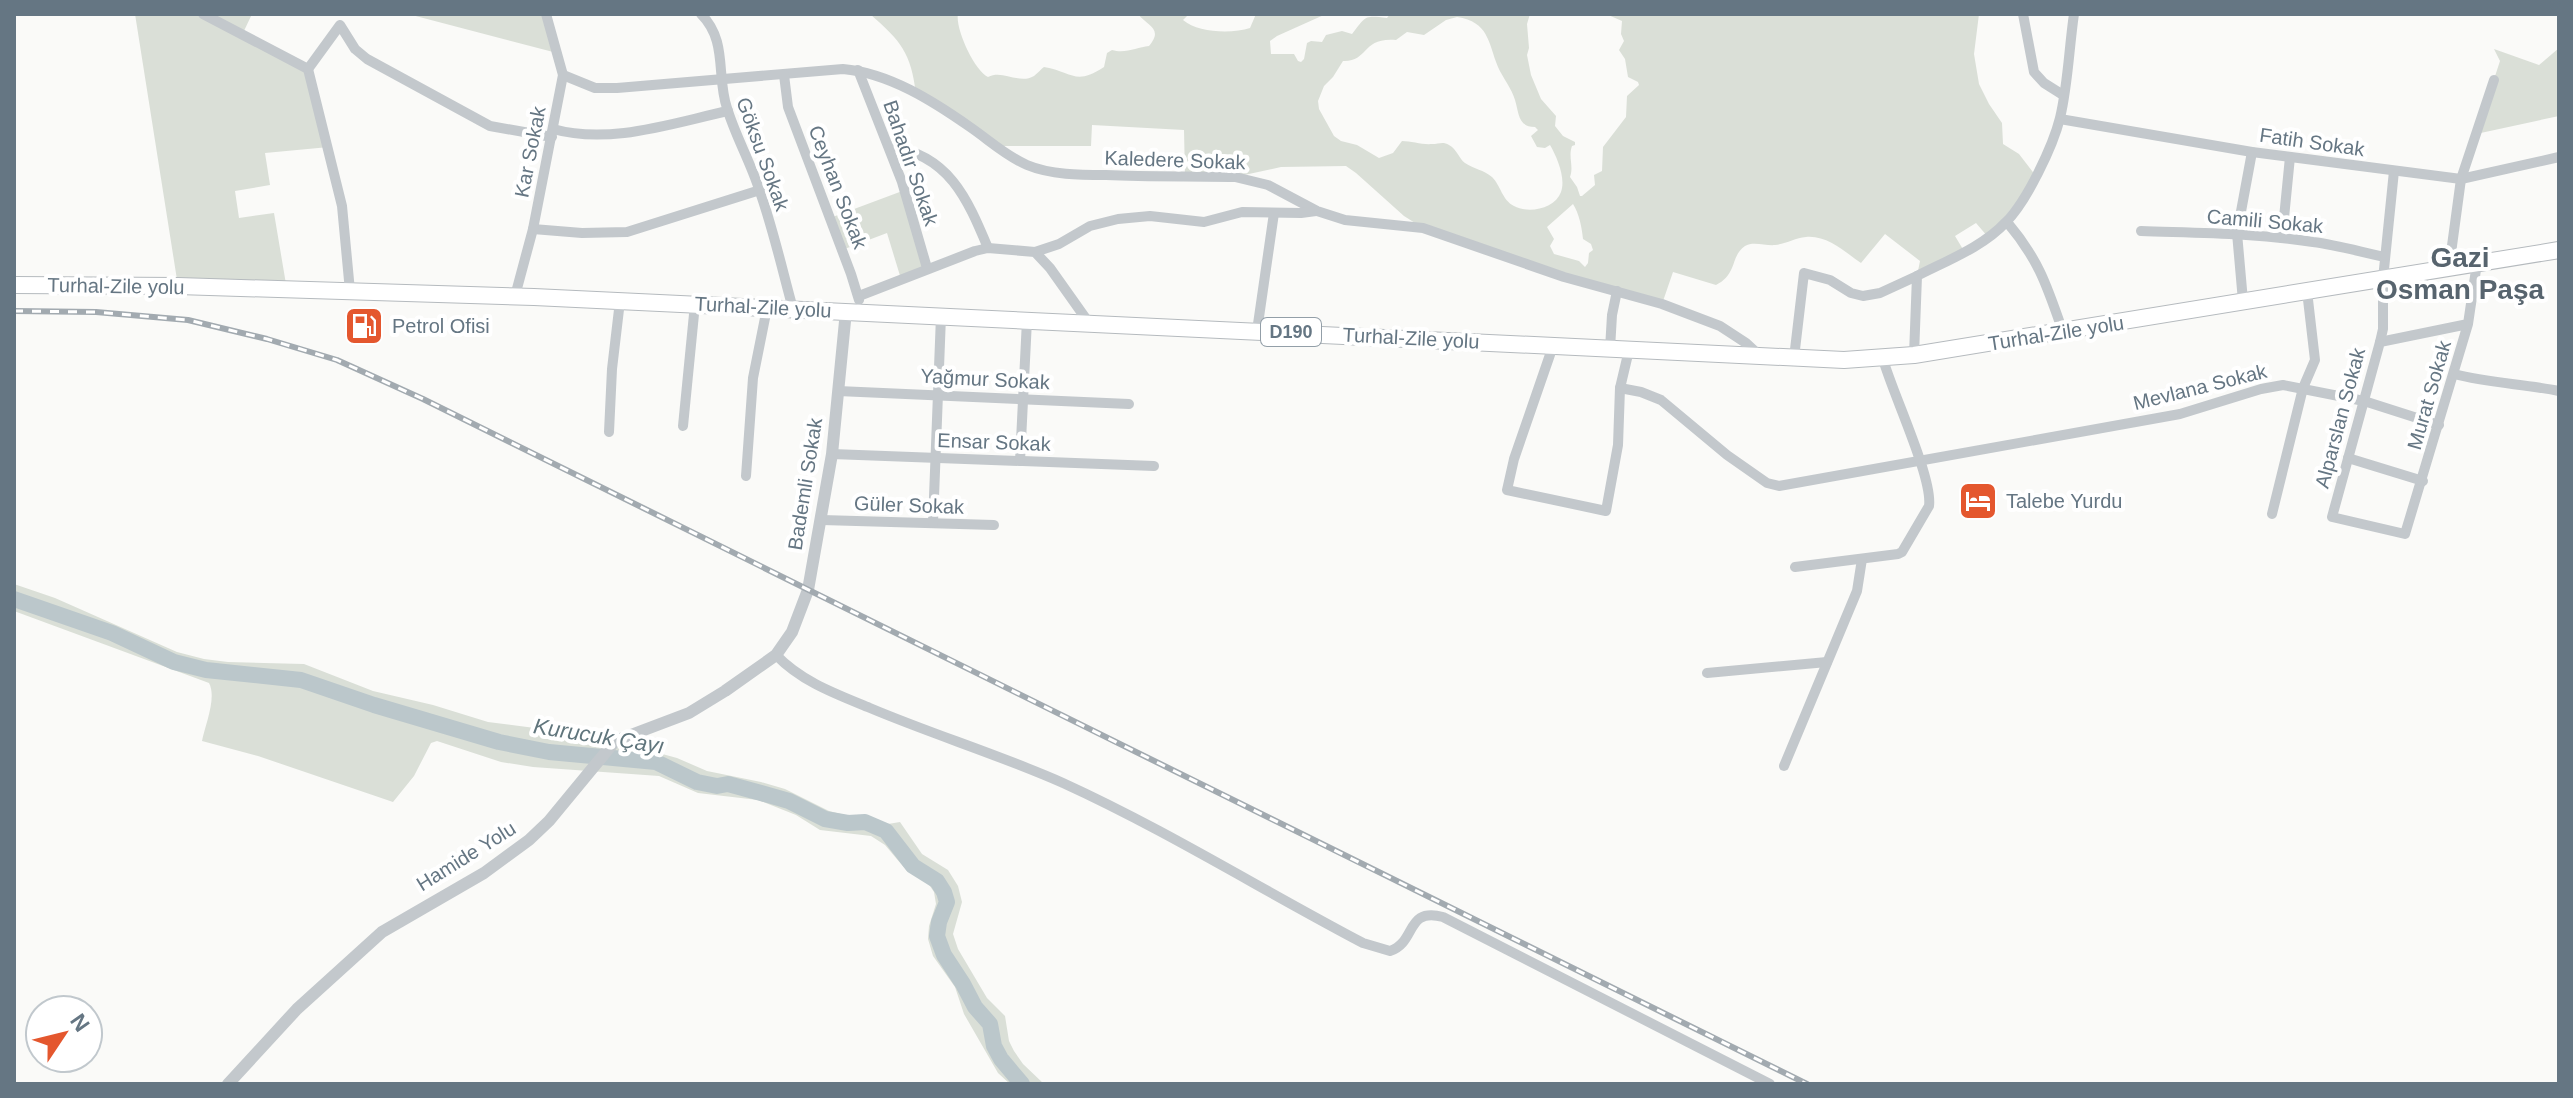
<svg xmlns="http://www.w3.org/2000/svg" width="2573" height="1098" font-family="Helvetica,sans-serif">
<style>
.green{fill:#dadfd7;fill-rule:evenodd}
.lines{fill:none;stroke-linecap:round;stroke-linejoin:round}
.river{stroke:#bbc7cb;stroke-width:16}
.primary-casing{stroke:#b5babe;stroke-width:18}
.minor{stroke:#c3c8cc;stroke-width:10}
.tertiary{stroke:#c3c8cc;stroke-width:12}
.primary{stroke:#fff;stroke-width:16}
.rail-casing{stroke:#a2aab0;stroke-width:6}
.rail{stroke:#fff;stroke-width:3;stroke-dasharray:9;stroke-linecap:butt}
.labels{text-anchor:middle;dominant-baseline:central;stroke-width:8;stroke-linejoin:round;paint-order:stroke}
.shield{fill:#fff;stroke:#939fa8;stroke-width:2}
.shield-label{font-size:18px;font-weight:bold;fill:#657683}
.street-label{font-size:20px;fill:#657683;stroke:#fff}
.poi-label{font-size:20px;fill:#657683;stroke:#fff;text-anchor:start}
.water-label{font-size:22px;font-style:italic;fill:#60757c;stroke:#fff}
.district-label{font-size:28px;font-weight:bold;fill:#57646e;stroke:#fff}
</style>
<rect width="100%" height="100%" fill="#fafaf8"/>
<!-- green -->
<g class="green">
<path d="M 135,14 L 252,14 L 243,33 L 308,69 L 329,147 L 265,153 L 270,185 L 235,191 L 239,218 L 274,213 L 287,290 L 178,286 Z"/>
<path d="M 408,14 L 546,14 L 557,53 Z"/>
<path d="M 870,14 L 958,14 C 955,28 974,70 988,77 C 1003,69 1019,85 1034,76 C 1038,73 1041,69 1044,67 C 1073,72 1075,86 1104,67 L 1107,53 L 1112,50 C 1126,54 1137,47 1149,46 C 1164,28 1147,26 1138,14 L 1189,14 L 1183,20 C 1198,33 1232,34 1250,28 L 1256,14 L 1326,14 L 1277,36 L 1270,41 L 1271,54 L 1294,54 L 1298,61 L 1301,62 L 1304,59 L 1307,43 L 1311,41 L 1322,42 L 1326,35 L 1342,31 L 1352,34 C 1366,16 1364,15 1387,18 L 1390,14 L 1530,14 L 1527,24 L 1529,48 L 1527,55 L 1531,75 L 1541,99 L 1556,116 L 1555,126 L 1563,136 L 1575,142 L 1575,145 L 1572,146 C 1568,157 1574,166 1570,177 L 1577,187 L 1580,196 L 1582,196 L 1595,185 L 1594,175 L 1602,171 L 1603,147 L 1626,117 L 1627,96 L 1639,85 L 1638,82 L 1628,77 L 1625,59 L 1619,50 L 1624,41 L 1621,34 L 1622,21 L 1606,14 L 1979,14 L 1974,54 L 1979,84 L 1989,104 L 2002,123 L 2003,144 L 2019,154 L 2036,176 L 2032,184 L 1988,237 L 1976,223 L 1955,236 L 1964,251 L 1917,276 L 1920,261 L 1885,234 L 1861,263 C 1845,252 1827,235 1806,237 C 1795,238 1786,244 1775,245 C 1766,246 1753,241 1745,246 C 1730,256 1738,274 1716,285 L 1673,272 L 1662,304 L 1423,228 L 1404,216 L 1356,173 L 1346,166 L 1281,167 L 1235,177 L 1185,177 L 1184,130 L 1092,125 L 1091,146 L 995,146 L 916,94 C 911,53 901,41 870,14 ZM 1457,17 C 1489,22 1488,42 1498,67 C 1503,78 1512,89 1515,100 C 1519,113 1518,127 1535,127 L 1538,130 L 1531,136 L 1537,147 L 1545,148 L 1550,145 C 1557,157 1566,178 1561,192 C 1555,209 1528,214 1514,206 C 1502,200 1501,186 1492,177 C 1484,170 1474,169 1465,163 C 1459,159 1457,149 1449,145 C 1443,141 1439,144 1432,144 C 1423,145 1411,141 1402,141 L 1393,153 L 1379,158 L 1357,145 L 1341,141 L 1334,136 L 1319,109 L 1318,101 L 1324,86 L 1333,77 L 1343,61 C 1369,62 1361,37 1396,40 L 1407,32 L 1424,35 L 1446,20 ZM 1573,204 C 1579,213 1582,228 1583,239 L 1591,244 L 1593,250 L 1589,253 L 1588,263 L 1585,267 L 1579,261 L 1554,254 L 1550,246 L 1554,239 L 1547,227 Z"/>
<path d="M 2559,48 L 2559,116 L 2476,134 L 2500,61 L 2494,49 L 2539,65 Z"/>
<path d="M 905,190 L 927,268 L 901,279 L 887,233 L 842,250 L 830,218 Z"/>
<path d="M 14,584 L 55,598 L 177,652 L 204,659 L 228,662 L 304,664 L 373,691 L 433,705 L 488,722 L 596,736 L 677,758 L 707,771 L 761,782 L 785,789 L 829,811 L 849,816 L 865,815 L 888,824 L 900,822 L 922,854 L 948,870 L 958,886 L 962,902 L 953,934 L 958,949 L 987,998 L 1005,1016 L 1009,1041 L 1014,1051 L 1023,1064 L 1044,1084 L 1010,1084 L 998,1073 L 964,1014 L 955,987 L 933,956 L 928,939 L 929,926 L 936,904 L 934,892 L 928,883 L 907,871 L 885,845 L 871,836 L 820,830 L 796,815 L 758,800 L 698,793 L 659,776 L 533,767 L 501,762 L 437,741 L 431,743 L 414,776 L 393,802 L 258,756 L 202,741 C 205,725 217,698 209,683 L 14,611 Z"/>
</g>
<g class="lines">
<!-- river -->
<path class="river" d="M 14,599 L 112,633 L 174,662 L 206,670 L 301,680 L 374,705 L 499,742 L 549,752 L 656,762 L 697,782 L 717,786 L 728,784 L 761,793 L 789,801 L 825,819 L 848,823 L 865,822 L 886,831 L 913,866 L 937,881 L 944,892 L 947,902 L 939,922 L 937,936 L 944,955 L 963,984 L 975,1007 L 990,1024 L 994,1046 L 1001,1059 L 1022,1084"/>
<!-- primary casing -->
<g class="primary-casing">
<path id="primary" d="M 14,285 L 178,286 L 534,297 L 1844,360 L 1914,355 L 2559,250"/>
</g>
<!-- minor -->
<g class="minor">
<path d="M 203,14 L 308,69 L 342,206 L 350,291"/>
<path d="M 701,14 C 728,41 716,75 727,108 C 735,135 750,161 759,189 C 773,228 782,269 793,309"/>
<path d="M 2023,14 L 2034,72 L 2044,83 L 2063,95"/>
<path d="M 308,69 L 340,25 L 355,49 L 367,59 L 490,126 L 552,137"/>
<path d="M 858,70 L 902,182 L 927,268"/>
<path d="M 563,75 L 595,88 L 617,88 L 843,69 C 889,73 933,101 970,127 C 989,140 1006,156 1027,165 C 1051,175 1080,175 1106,175 C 1149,177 1192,176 1235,177 L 1268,185 L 1317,211 L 1345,220 L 1423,228 L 1564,277 L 1662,304 L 1720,326 L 1746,343 L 1759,355"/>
<path d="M 784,75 L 788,107 L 851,274 L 859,300"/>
<path d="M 2060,119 L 2252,152 L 2461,179 L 2559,157"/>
<path d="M 553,129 C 610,145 672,123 728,111"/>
<path d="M 889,146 C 949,155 967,198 988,248"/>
<path d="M 2007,222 C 2039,260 2047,286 2063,332"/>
<path d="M 533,229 L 582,233 L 627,232 L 760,190"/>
<path d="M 2141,231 C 2198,233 2256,233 2313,242 C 2337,245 2361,252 2385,257"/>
<path d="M 2282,238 L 2290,157"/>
<path d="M 1035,252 L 1059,244 L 1090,226 L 1118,219 L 1150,216 L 1204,222 L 1242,212 L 1301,213 L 1316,211"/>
<path d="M 2449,268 L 2461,179 L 2494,80"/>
<path d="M 515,296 L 533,229 L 563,75 L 546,14"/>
<path d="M 859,296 L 975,251 L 988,248 L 1035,252 L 1050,268 L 1089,323"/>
<path d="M 2243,301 L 2237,233 L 2252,152"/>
<path d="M 2468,324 L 2380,342 L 2332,517 L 2405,534 L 2468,324 L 2477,263"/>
<path d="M 1257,331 L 1274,213"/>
<path d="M 2380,342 L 2383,329 L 2383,279 L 2394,171"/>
<path d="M 1553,346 L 1514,459 L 1507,490 L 1606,511 L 1618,445 L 1620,388 L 1629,350"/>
<path d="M 1610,349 L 1612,315 L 1617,291"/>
<path d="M 1914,355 L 1917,276 C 1946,261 1983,247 2006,222 C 2027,201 2053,146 2060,118 C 2068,85 2069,48 2074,14"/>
<path d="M 1794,358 L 1804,273 L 1830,280 L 1851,293 L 1863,296 L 1880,293 L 1917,276"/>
<path d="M 2454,374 C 2488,383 2524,384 2559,391"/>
<path d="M 1620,388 L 1641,392 L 1661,400 L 1727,455 L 1767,483 L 1779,486 L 2180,414 L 2261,389 L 2283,385 L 2364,401 L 2439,425"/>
<path d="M 838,391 L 1129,404"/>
<path d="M 683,426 L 695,304"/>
<path d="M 609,432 L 612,369 L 620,301"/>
<path d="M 832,454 L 1154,466"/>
<path d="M 2348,458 L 2423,481"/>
<path d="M 1020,461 L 1027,320"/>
<path d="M 746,476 L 753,378 L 767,308"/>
<path d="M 2272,514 L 2303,388 L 2315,360 L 2307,291"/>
<path d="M 822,520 L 994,525"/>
<path d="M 933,523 L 941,316"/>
<path d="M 1795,567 L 1898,554 L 1902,552 L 1929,506 C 1933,478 1892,392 1883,359"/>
<path d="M 776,655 C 802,682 836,694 870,708 C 934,735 1000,755 1063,783 C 1166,830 1262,890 1363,943 L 1390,951 C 1417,942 1405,907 1443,917 L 1770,1084"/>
<path d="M 1707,673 L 1827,662"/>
<path d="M 1784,766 L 1857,591 L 1862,559"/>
</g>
<!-- tertiary -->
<path class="tertiary" d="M 228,1084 L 297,1009 L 382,932 L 484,873 L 529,840 L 549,821 L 615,741 L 689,713 L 725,691 L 776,655 L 792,632 L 808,590 L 832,454 L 846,311"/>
<!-- primary -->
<use href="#primary" class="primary"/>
<!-- rail casing -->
<g class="rail-casing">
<path id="rail" d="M 14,311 L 96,312 L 188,320 L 267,339 L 337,360 L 423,399 L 1807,1084"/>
</g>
<!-- rail -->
<use href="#rail" class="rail"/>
</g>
<!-- icons -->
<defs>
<g id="fuel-square" transform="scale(2)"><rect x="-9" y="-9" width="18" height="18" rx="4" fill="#e4572e" stroke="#fff"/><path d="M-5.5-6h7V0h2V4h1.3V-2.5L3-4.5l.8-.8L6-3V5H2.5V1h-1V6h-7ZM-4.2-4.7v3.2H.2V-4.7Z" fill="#fff"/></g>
<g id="hotel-square" transform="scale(2)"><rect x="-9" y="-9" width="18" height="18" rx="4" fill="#e4572e" stroke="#fff"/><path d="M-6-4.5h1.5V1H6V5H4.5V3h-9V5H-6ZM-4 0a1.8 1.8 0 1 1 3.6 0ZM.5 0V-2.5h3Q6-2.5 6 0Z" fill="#fff"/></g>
</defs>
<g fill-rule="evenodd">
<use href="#fuel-square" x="364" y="326"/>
<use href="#hotel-square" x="1978" y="501"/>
</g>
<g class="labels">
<!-- shield labels -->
<rect class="shield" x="1261" y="318" width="60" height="28" rx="6"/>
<g class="shield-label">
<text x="1291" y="332">D190</text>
</g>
<!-- street labels -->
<g class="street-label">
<text transform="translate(2312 142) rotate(8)">Fatih Sokak</text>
<text transform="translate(530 152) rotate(-79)">Kar Sokak</text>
<text transform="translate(763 154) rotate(70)">Göksu Sokak</text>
<text transform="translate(1175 160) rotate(2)">Kaledere Sokak</text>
<text transform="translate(911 163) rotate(71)">Bahadır Sokak</text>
<text transform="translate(838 187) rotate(69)">Ceyhan Sokak</text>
<text transform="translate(2265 221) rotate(5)">Camili Sokak</text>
<text transform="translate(116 286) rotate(1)">Turhal-Zile yolu</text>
<text transform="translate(763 307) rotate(3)">Turhal-Zile yolu</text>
<text transform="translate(2056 333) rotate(-9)">Turhal-Zile yolu</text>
<text transform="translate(1411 338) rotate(3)">Turhal-Zile yolu</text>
<text transform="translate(985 379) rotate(3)">Yağmur Sokak</text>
<text transform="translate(2200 387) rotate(-14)">Mevlana Sokak</text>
<text transform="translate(2429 395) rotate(-74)">Murat Sokak</text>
<text transform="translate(2340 418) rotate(-75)">Alparslan Sokak</text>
<text transform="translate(994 442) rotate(2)">Ensar Sokak</text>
<text transform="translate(805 484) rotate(-81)">Bademli Sokak</text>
<text transform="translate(909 505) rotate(2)">Güler Sokak</text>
<text transform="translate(466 856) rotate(-32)">Hamide Yolu</text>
</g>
<!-- poi labels -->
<g class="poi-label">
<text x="392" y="326">Petrol Ofisi</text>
<text x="2006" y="501">Talebe Yurdu</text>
</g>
<!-- water labels -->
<g class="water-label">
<text transform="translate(599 736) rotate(9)">Kurucuk Çayı</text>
</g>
<!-- district labels -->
<g class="district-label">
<text x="2460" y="257">Gazi<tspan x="2460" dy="32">Osman Paşa</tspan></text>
</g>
</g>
<!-- border -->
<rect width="2573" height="1098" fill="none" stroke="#657683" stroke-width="32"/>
<!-- north arrow -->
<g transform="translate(64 1034) rotate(55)"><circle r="38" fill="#ffffff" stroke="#c1c8cd" stroke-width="2"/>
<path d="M0-6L14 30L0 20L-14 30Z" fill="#e4572e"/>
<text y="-12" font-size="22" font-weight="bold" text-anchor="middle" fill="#657683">N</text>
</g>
</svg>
